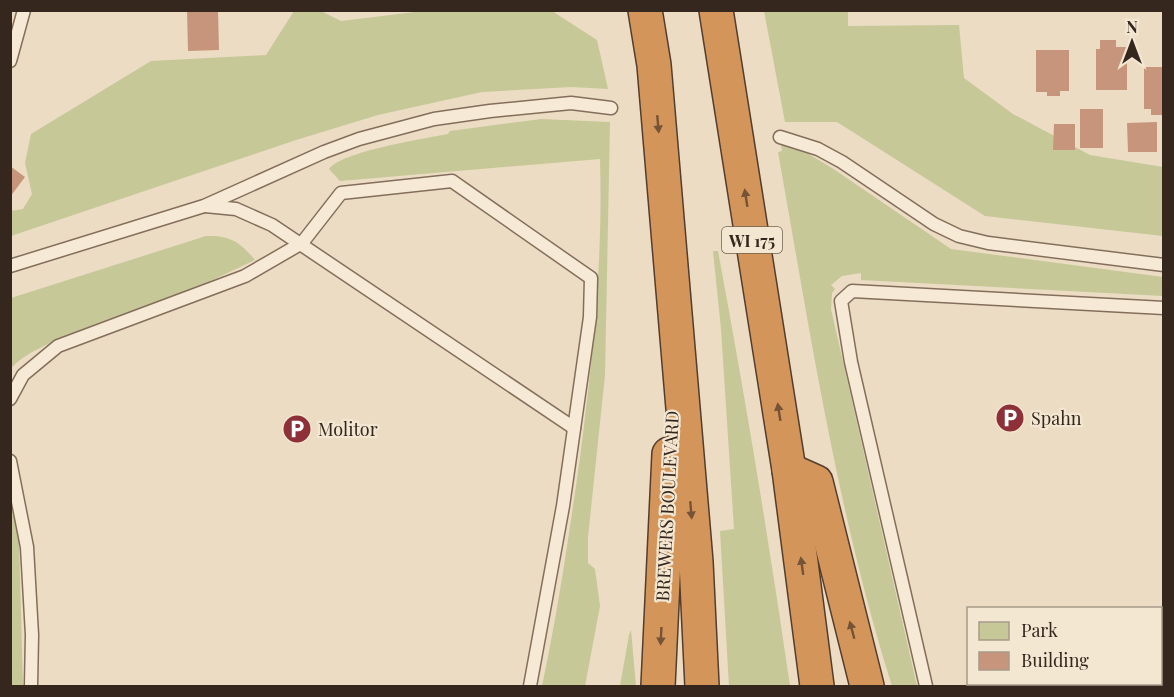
<svg xmlns="http://www.w3.org/2000/svg" width="1174" height="697" font-family="'Playfair Display',serif">
<style>
.green{fill:#c6c898}
.building{fill:#c6957c}
.lines{fill:none;stroke-linecap:round;stroke-linejoin:round}
.lane-casing{stroke:#846e5b;stroke-width:15}
.highway-casing{stroke:#523d2f;stroke-width:36}
.lane{stroke:#f6ead6;stroke-width:12}
.highway{stroke:#d4955a;stroke-width:33}
.oneway{fill:#755336}
.labels{text-anchor:middle;dominant-baseline:central;stroke-width:4.5;stroke-linejoin:round;paint-order:stroke}
.shield{fill:#f3e7d2;stroke:#6e6154;stroke-width:1.5}
.shield-label{font-size:16px;font-weight:bold;fill:#35271e}
.poi-label{font-size:18px;fill:#35271e;stroke:#f3e7d2;text-anchor:start}
.street-label{font-size:18px;fill:#35271e;stroke:#f3e7d2}
</style>
<rect width="100%" height="100%" fill="#ebdcc3"/>
<!-- green -->
<g class="green">
<path d="M 294,11 L 321,11 L 341,21 L 423,11 L 552,11 L 597,40 L 608,89 L 571,87 L 482,92 L 378,115 L 296,140 L 11,236 L 11,211 L 23,209 L 32,194 L 25,163 L 31,134 L 151,61 L 266,55 Z"/>
<path d="M 764,11 L 848,11 L 848,26 L 959,25 L 964,78 L 1013,114 L 1090,155 L 1163,167 L 1163,236 L 985,216 L 837,122 L 785,122 Z"/>
<path d="M 541,119 L 610,122 L 605,375 L 588,537 L 588,563 L 595,569 L 600,606 L 585,686 L 542,686 C 558,611 569,535 580,458 C 593,356 603,262 600,159 L 340,181 L 329,169 C 343,151 423,139 448,134 L 450,131 Z"/>
<path d="M 780,137 L 832,168 L 951,249 L 1163,277 L 1163,296 L 861,280 L 861,273 L 842,276 L 831,285 L 835,289 L 832,293 L 831,309 L 917,686 L 892,686 C 837,512 810,331 778,152 L 782,151 Z"/>
<path d="M 206,236 C 230,235 240,242 255,260 C 231,271 207,283 183,293 C 146,308 31,341 11,369 L 11,298 Z"/>
<path d="M 713,251 L 718,251 C 745,396 769,541 790,686 L 729,686 L 720,531 L 734,529 L 721,329 Z"/>
<path d="M 11,497 L 19,542 L 23,686 L 11,686 Z"/>
<path d="M 631,630 L 636,686 L 620,686 L 629,635 Z"/>
</g>
<!-- building -->
<g class="building">
<path d="M 187,10 L 218,10 L 219,50 L 188,51 Z"/>
<path d="M 1100,40 L 1116,40 L 1116,47 L 1127,47 L 1127,90 L 1096,90 L 1096,49 L 1100,49 Z"/>
<path d="M 1036,50 L 1069,50 L 1069,91 L 1060,91 L 1060,96 L 1047,96 L 1047,92 L 1036,92 Z"/>
<path d="M 1144,67 L 1164,67 L 1164,115 L 1151,115 L 1151,109 L 1144,109 Z"/>
<rect x="1080" y="109" width="23" height="39"/>
<path d="M 1157,122 L 1157,152 L 1128,152 L 1127,123 Z"/>
<path d="M 1054,124 L 1075,124 L 1075,150 L 1053,150 Z"/>
<path d="M 10,166 L 25,177 L 10,197 Z"/>
</g>
<g class="lines">
<!-- lane casing -->
<g class="lane-casing">
<g id="lane">
<path d="M 10,61 L 24,10"/>
<path d="M 780,137 L 818,149 L 842,162 L 934,224 L 959,236 L 988,243 L 1164,265"/>
<path d="M 205,206 L 236,209 L 272,225 L 574,428"/>
<path d="M 10,266 L 204,206 L 324,152 L 359,139 L 434,119 L 490,111 L 571,103 L 611,108"/>
<path d="M 10,399 L 23,375 L 58,346 L 245,276 L 302,243 L 341,193 L 452,181 L 591,278 L 590,317 L 563,506 L 530,686"/>
<path d="M 10,461 L 27,547 L 32,635 L 31,686"/>
<path d="M 926,686 L 851,362 L 841,301 L 852,291 L 1164,308"/>
</g>
</g>
<!-- highway casing -->
<g class="highway-casing">
<g id="highway">
<path d="M 645,10 L 654,65 L 696,562 L 702,686"/>
<path d="M 716,10 L 789,470 L 817,686"/>
<path d="M 789,470 L 816,482 L 867,686"/>
<path d="M 658,686 L 669,454"/>
</g>
</g>
<!-- lane -->
<use href="#lane" class="lane"/>
<!-- highway -->
<use href="#highway" class="highway"/>
</g>
<!-- one-way arrows -->
<defs><path id="oneway-solid" d="M-6-.8H1V-3.2L6.5 0L1 3.2V.8H-6Z" transform="scale(1.5)"/></defs>
<g class="oneway">
<use href="#oneway-solid" transform="translate(658 124) rotate(85)"/>
<use href="#oneway-solid" transform="translate(746 198) rotate(-99)"/>
<use href="#oneway-solid" transform="translate(779 412) rotate(-99)"/>
<use href="#oneway-solid" transform="translate(691 510) rotate(85)"/>
<use href="#oneway-solid" transform="translate(802 566) rotate(-98)"/>
<use href="#oneway-solid" transform="translate(852 630) rotate(-105)"/>
<use href="#oneway-solid" transform="translate(661 636) rotate(93)"/>
</g>
<!-- icons -->
<defs>
<g id="parking-disc" transform="scale(1.5)"><circle r="9.5" fill="#8e3037" stroke="#f3e7d2"/><path d="M-3.5-5.5H1a3.5 3.5 0 0 1 0 7H-1V5.5H-3.5ZM-1-3.4V-.6H.8a1.4 1.4 0 0 0 0-2.8Z" fill="#fff"/></g>
</defs>
<g fill-rule="evenodd">
<use href="#parking-disc" x="1010" y="418"/>
<use href="#parking-disc" x="297" y="429"/>
</g>
<g class="labels">
<!-- shield labels -->
<rect class="shield" x="722" y="227" width="60" height="26" rx="4.5"/>
<g class="shield-label">
<text x="752" y="240">WI 175</text>
</g>
<!-- poi labels -->
<g class="poi-label">
<text x="1031" y="418">Spahn</text>
<text x="318" y="429">Molitor</text>
</g>
<!-- street labels -->
<g class="street-label">
<text transform="translate(667 506) rotate(-87)">BREWERS BOULEVARD</text>
</g>
</g>
<!-- border -->
<rect width="1174" height="697" fill="none" stroke="#35271e" stroke-width="24"/>
<!-- legend -->
<rect x="967" y="607" width="195" height="78" fill="#f3e7d2" stroke="#a79a8a" stroke-width="1.5"/>
<rect x="979" y="622" width="30" height="18" fill="#c6c898" stroke="#a79a8a" stroke-width="1.5"/>
<text x="1021" y="637" font-size="18" fill="#35271e">Park</text>
<rect x="979" y="652" width="30" height="18" fill="#c6957c" stroke="#a79a8a" stroke-width="1.5"/>
<text x="1021" y="667" font-size="18" fill="#35271e">Building</text>
<!-- north arrow -->
<g transform="translate(1132 42)" stroke="#f3e7d2" stroke-width="4.5" paint-order="stroke">
<path d="M0-4.5L10 22L0 15L-10 22Z" fill="#35271e"/>
<text y="-9" font-size="16" font-weight="bold" text-anchor="middle" fill="#35271e">N</text>
</g>
</svg>
